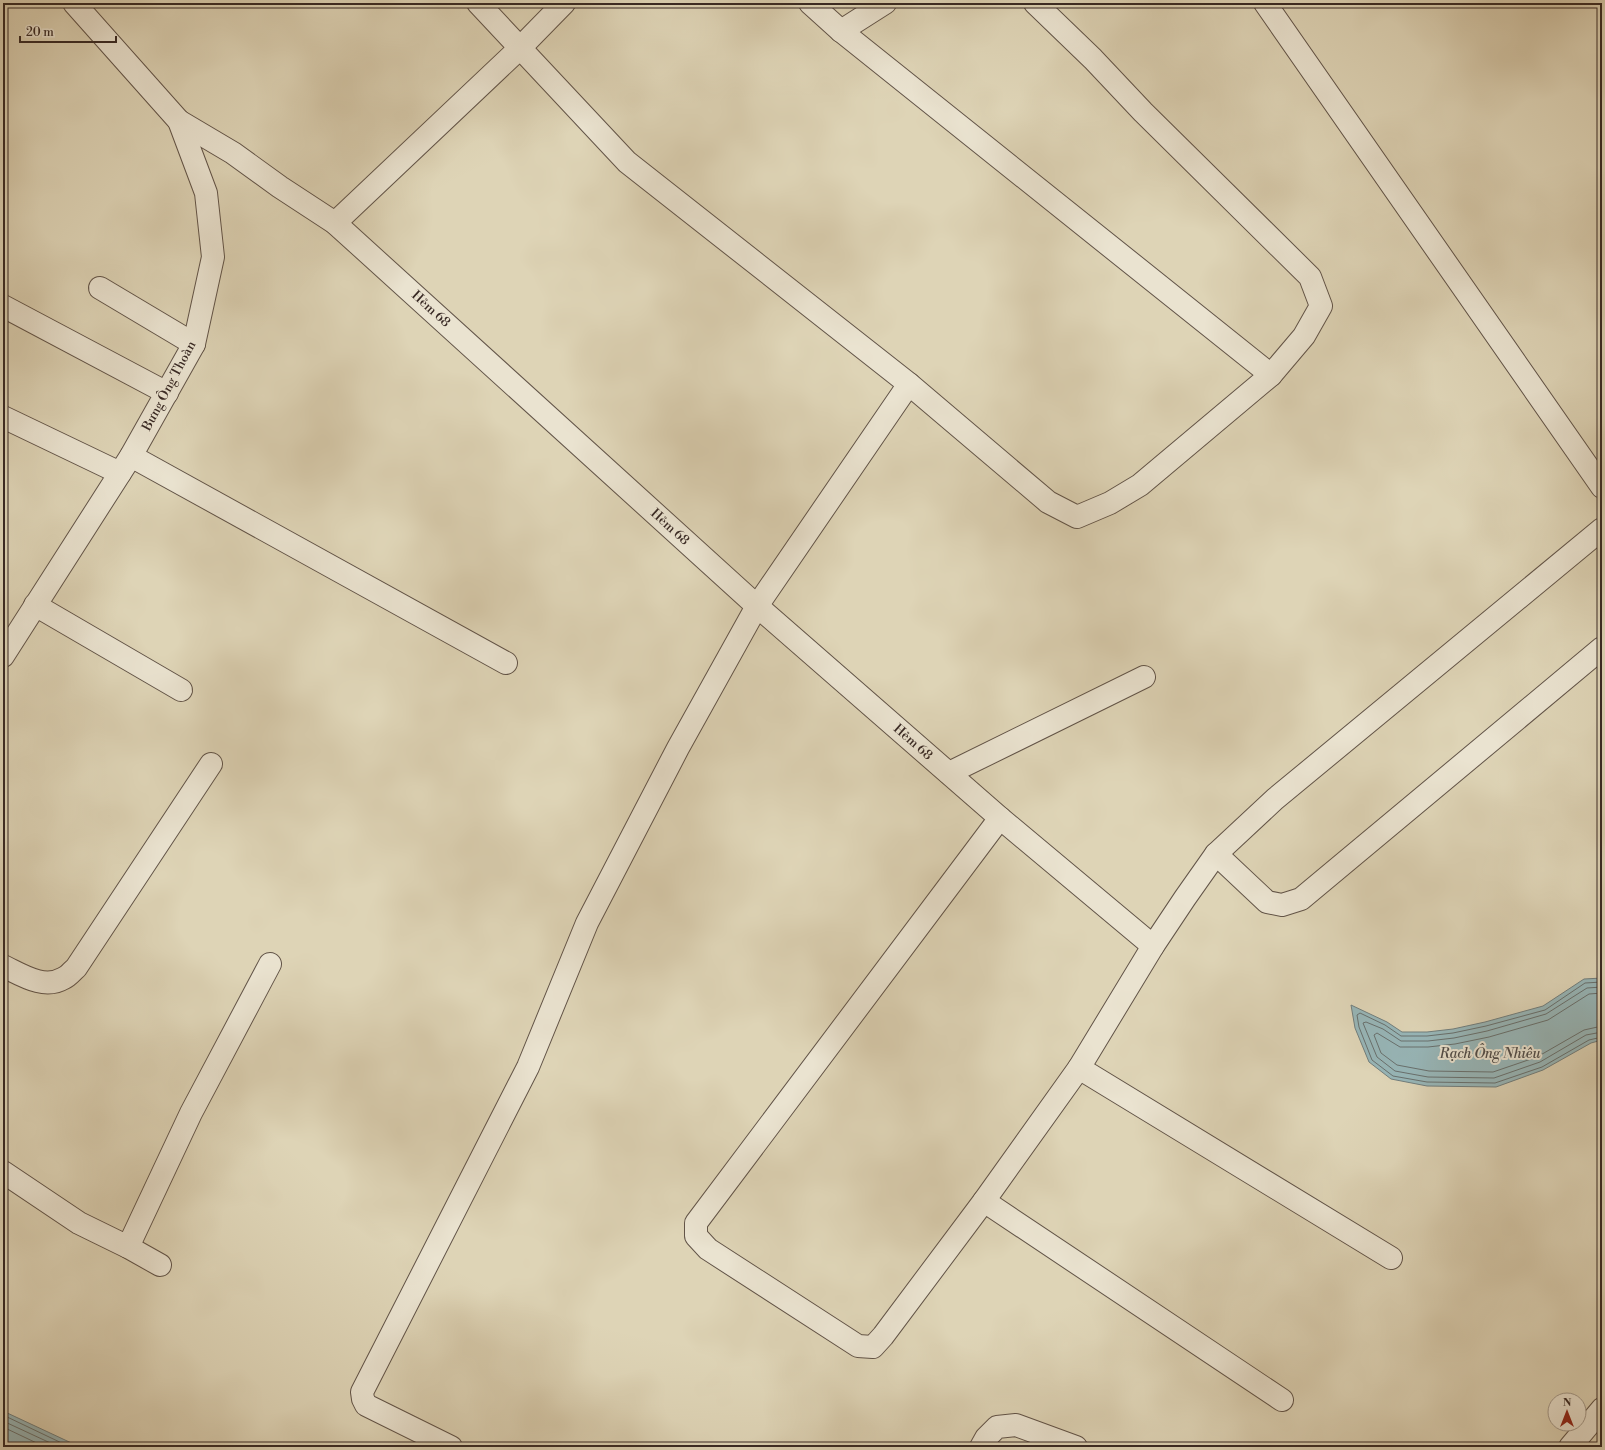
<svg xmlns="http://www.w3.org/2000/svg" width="1605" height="1450" font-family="'Libre Bodoni',serif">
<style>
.water{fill:#97b6b8;stroke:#717e7d}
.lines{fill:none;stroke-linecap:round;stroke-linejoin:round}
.shore{stroke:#68706e;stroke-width:1}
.minor-casing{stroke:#625448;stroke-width:24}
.minor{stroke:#eae3d0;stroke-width:22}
.labels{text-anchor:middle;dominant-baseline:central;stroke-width:4;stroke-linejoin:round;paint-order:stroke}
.street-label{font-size:13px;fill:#382924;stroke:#eae3d0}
.water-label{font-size:14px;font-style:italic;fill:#504c49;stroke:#eae3d0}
</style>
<rect width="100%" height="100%" fill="#ded4b6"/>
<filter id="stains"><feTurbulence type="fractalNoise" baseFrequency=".005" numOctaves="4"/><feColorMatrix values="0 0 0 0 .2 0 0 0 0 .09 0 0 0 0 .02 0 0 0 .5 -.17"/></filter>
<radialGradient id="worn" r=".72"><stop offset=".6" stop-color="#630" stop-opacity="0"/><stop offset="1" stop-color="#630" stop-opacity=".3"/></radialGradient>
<!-- water -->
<g class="water">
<path d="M 1602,978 L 1602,1040 L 1591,1043 L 1543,1070 L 1496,1087 L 1427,1086 L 1391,1079 L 1369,1062 L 1355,1028 L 1351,1005 L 1387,1022 L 1402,1032 L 1427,1032 L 1453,1029 L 1485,1022 L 1543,1006 L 1584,979 Z"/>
<path d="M 3,1411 L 80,1447 L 3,1447 Z"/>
</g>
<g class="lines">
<!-- shore -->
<g class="shore">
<path d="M 1602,982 L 1585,983 L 1545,1010 L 1486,1026 L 1453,1033 L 1427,1036 L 1401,1036 L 1385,1025 L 1360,1013 L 1357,1015 L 1359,1027 L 1372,1060 L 1393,1076 L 1427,1082 L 1495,1083 L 1542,1067 L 1589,1040 L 1602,1037"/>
<path d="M 1602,987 L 1587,988 L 1546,1014 L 1487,1031 L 1454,1038 L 1428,1041 L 1401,1041 L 1383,1029 L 1366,1022 L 1363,1023 L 1377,1057 L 1395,1071 L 1428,1077 L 1494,1078 L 1540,1062 L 1586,1035 L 1602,1032"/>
<path d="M 1602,993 L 1589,994 L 1548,1020 L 1489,1037 L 1455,1044 L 1428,1047 L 1400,1047 L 1377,1033 L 1374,1035 L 1381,1053 L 1397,1065 L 1429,1071 L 1493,1072 L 1537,1057 L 1584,1030 L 1602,1026"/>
<path d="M 3,1415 L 70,1447"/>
<path d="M 3,1421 L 59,1447"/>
<path d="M 3,1427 L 45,1447"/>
</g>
<!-- minor casing -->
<g class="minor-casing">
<g id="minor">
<path d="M 478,3 L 627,162 L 909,384 L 1048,502 L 1077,517 L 1110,503 L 1140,485 L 1271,375 L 1304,336 L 1321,306 L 1310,277 L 1143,112 L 1093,59 L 1035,3"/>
<path d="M 810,3 L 841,31 L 1271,375"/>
<path d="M 1265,3 L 1602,487"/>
<path d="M 841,31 L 885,3"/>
<path d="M 179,121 L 233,153 L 280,187 L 335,223 L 757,606 L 1000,818 L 1153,946"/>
<path d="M 335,223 L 520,48 L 564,3"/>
<path d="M 100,288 L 194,344"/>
<path d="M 3,306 L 167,393"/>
<path d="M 3,417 L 120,473"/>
<path d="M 131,456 L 506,663"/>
<path d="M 35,605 L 181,690"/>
<path d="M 3,656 L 131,456 L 194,344 L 213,257 L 206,193 L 179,121 L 74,3"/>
<path d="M 949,773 L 1144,677"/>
<path d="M 1000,818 L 696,1223 L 696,1236 L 708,1249 L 858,1346 L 873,1347 L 883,1336 L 984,1201 L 1079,1068 L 1153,946 L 1185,898 L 1216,854 L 1275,799 L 1602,529"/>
<path d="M 1216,854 L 1267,902 L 1282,905 L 1301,899 L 1602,648"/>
<path d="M 3,966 C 22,975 44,990 64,978 C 69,976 72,971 76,968 L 211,764"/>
<path d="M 1079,1068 L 1391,1258"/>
<path d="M 3,1172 L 79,1223 L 128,1247 L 160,1265"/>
<path d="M 984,1201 L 1282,1400"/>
<path d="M 128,1247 L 191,1113 L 270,964"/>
<path d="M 451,1447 L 366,1405 L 363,1399 L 362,1392 L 528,1067 L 587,923 L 678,748 L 757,606 L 909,384"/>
<path d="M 981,1447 L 986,1438 L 997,1427 L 1016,1425 L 1076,1447"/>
<path d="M 1570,1447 L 1602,1409"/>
</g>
</g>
<!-- minor -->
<use href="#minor" class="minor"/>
</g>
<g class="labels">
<!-- street labels -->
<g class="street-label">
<text transform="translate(431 309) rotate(42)">Hẻm 68</text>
<text transform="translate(169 386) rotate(-62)">Bưng Ông Thoàn</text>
<text transform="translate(670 527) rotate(42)">Hẻm 68</text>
<text transform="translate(913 742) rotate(41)">Hẻm 68</text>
</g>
<!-- water labels -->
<g class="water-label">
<text x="1490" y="1054">Rạch Ông Nhiêu</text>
</g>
</g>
<!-- margin -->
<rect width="1605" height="1450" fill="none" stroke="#ded4b6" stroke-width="16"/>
<rect x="4" y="4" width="1597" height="1442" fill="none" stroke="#382924" stroke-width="2"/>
<rect x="8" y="8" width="1589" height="1434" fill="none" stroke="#382924"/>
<!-- north arrow -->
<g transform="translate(1567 1412)"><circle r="19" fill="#eae3d0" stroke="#a3998b"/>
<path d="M0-3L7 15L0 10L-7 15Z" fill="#8f2418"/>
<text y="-6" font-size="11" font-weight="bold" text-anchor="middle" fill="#382924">N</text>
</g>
<!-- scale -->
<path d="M20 36v6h96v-6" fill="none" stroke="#382924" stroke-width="2"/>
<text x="26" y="36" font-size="12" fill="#382924" stroke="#eae3d0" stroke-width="3" paint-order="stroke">20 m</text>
<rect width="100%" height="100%" filter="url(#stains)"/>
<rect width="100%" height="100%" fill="url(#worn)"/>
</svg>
